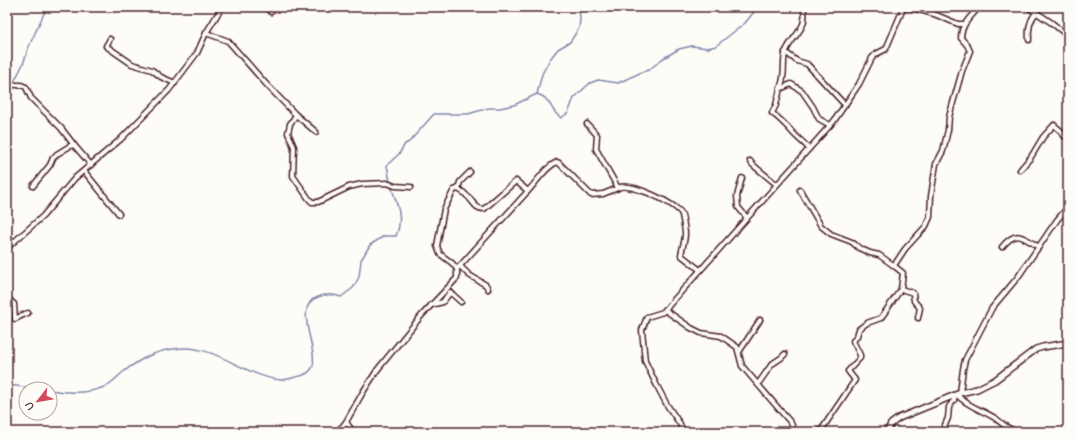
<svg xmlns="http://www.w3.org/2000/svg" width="1075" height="439" font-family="'Comic Neue',sans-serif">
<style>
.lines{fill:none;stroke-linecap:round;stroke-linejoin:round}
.stream{stroke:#808aaa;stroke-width:1.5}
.minor-casing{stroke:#4a1f2b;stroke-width:7}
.tertiary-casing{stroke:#4a1f2b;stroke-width:8}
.minor{stroke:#fdfcf7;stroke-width:4}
.tertiary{stroke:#fdfcf7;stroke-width:5}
</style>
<rect width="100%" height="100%" fill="#fdfcf7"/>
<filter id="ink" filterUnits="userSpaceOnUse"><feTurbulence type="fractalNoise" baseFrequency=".025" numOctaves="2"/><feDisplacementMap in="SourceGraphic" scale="8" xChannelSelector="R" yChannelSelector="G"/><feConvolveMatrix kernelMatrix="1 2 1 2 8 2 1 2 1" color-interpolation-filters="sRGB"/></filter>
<g filter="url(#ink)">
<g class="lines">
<!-- stream -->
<g class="stream">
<path d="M 537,94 C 540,95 544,97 546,99 C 552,105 552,112 561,118 L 568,113 L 574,98 L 590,83 L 598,80 L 618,83 L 642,72 L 649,70 L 662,59 L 679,49 L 692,46 L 708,48 L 716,46 L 745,23 L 758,7"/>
<path d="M 7,96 L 23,64 L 29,46 L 47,7"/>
<path d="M 390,182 L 387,165 L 399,154 L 405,144 L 409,142 L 434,114 L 468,114 L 489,108 L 500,108 L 514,105 L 537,94 L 542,74 L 550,59 L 558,49 L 570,42 L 579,28 L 580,20 L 579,7"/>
<path d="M 7,385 L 43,389"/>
<path d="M 50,390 C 67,393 87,394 104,387 C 111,384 117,377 123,372 C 143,357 158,349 184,348 C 217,347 247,377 281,380 C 286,380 291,378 296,377 C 302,376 311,373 313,366 C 318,348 292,305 318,297 C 326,294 333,294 341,297 L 353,288 L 359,277 L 361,260 L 370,245 L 384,236 L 396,236 C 404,217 397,205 391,186"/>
</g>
<!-- minor casing -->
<g class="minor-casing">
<g id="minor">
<path d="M 265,7 L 271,12"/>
<path d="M 803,7 C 809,27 795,33 787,49 C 782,58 785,68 783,77 C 783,81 781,85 780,89 L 791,84 L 802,91 L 813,107 L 819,119 L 830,125"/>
<path d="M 908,7 L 934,14 L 958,24 L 964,24"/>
<path d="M 1028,7 L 1052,23 L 1068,36"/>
<path d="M 206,33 L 228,41 L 266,84 L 296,115 L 290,124 L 288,133 L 294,147 L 293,176 L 309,199 L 312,202 L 318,202 L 349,187 L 362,184 L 387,183 L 395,186 L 411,187"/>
<path d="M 110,39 L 106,46 L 132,64 L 152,70 L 161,77 L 175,83"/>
<path d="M 1029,40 C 1028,30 1029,20 1037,12"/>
<path d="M 785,52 L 797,61 L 807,64 L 845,105"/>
<path d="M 7,85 L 21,85 L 26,87 L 31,98 L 61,128 L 74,145"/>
<path d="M 780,89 L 776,105 L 772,113 C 780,119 786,125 793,133 C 798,139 804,142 809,149"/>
<path d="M 296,115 L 316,132"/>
<path d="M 587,124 L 597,135 L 596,149 L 618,188 C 628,181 679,204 682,215 C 683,221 685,228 685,234 C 685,241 682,248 681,255 L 700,270"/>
<path d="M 750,161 L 753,165 L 776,184"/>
<path d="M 1020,170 L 1031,157 L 1043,137 L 1054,125 L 1061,131 L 1064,136 L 1068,137"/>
<path d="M 84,171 L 119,214"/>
<path d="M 742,178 L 737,196 L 738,207 L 747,218"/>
<path d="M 33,186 L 50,165 L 53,158 L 57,154 L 70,146 L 74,145 L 91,165"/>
<path d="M 458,189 L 460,182 L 470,172"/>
<path d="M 800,190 L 821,226 L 831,234 L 852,242 L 859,248 L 870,253 L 879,255 L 893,265 L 895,264 L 905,249 L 926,226 L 930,217 L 931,196 L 936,164 L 943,151 L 948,130 L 949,117 L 962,71 L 970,51 L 967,45 L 961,38 C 961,24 971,17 979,7"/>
<path d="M 1002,247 C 1017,229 1022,237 1039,247"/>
<path d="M 7,248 L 43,216 L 75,178 L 121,139 L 169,90 L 197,53 L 206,33 L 222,7"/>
<path d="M 893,265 L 903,273 L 901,289"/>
<path d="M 460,266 L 469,275 L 486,285 L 488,289"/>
<path d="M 457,269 L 528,191"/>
<path d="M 7,298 L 14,304 L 15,319 L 25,314 L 28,313"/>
<path d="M 431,305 L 443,302 L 450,292 L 461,302"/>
<path d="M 665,310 L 691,328 L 701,333 L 721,336 L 737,347 L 742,366 L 791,423 L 792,426 L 790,432"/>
<path d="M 739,352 L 760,320"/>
<path d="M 758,384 L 772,364 L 781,358 L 785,354"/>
<path d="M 960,393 L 963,369 L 965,360 L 992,308 L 1018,277 L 1057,220 L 1068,207"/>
<path d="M 957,395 C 967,406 982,410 995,418 C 1001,422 1006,428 1013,430 L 1014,432"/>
<path d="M 346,422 L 353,432"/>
<path d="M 335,432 L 342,427 L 346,422 L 363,392 L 378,369 L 422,315 L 457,278 L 457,269 L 452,263 L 440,254 L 437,246 L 444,209 L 454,190 L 458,189 C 461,191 464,192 466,195 C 473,200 474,209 484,209 L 516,181 L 528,191 C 537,182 545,167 557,162 L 559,163 L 591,195 L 603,194 L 618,188"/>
<path d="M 683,432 L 680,424 L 667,405 L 656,384 L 645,361 L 642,330 L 647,317 L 663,312 L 834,121 L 859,84 L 872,58 L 876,54 L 886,49 L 902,11 L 906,7"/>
<path d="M 820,432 L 855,380 L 848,371 L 860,358 L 860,355 L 853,341 L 857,336 L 859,329 L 867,323 L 881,318 L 883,315 L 901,289 L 913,293 L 914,301 L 920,308 L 918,318"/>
<path d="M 942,432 L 948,418 L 949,407 L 954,400 L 955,395"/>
</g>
</g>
<!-- tertiary casing -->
<g class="tertiary-casing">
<path id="tertiary" d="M 887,432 L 891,424 L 899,418 L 960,393 L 977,389 L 995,380 L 1036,349 L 1043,347 L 1068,343"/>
</g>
<!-- minor -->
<use href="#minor" class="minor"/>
<!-- tertiary -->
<use href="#tertiary" class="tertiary"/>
</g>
</g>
<!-- margin -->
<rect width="1075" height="439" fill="none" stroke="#fdfcf7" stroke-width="24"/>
<rect x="12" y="12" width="1051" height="415" fill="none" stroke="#4a1f2b" stroke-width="1.5" filter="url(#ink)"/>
<!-- north arrow -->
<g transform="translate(38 401) rotate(239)"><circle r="19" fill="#fdfcf7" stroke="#b5a4a5"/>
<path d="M0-3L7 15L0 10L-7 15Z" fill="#d1495b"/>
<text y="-6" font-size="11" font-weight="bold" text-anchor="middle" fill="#4a1f2b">U</text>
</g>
</svg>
